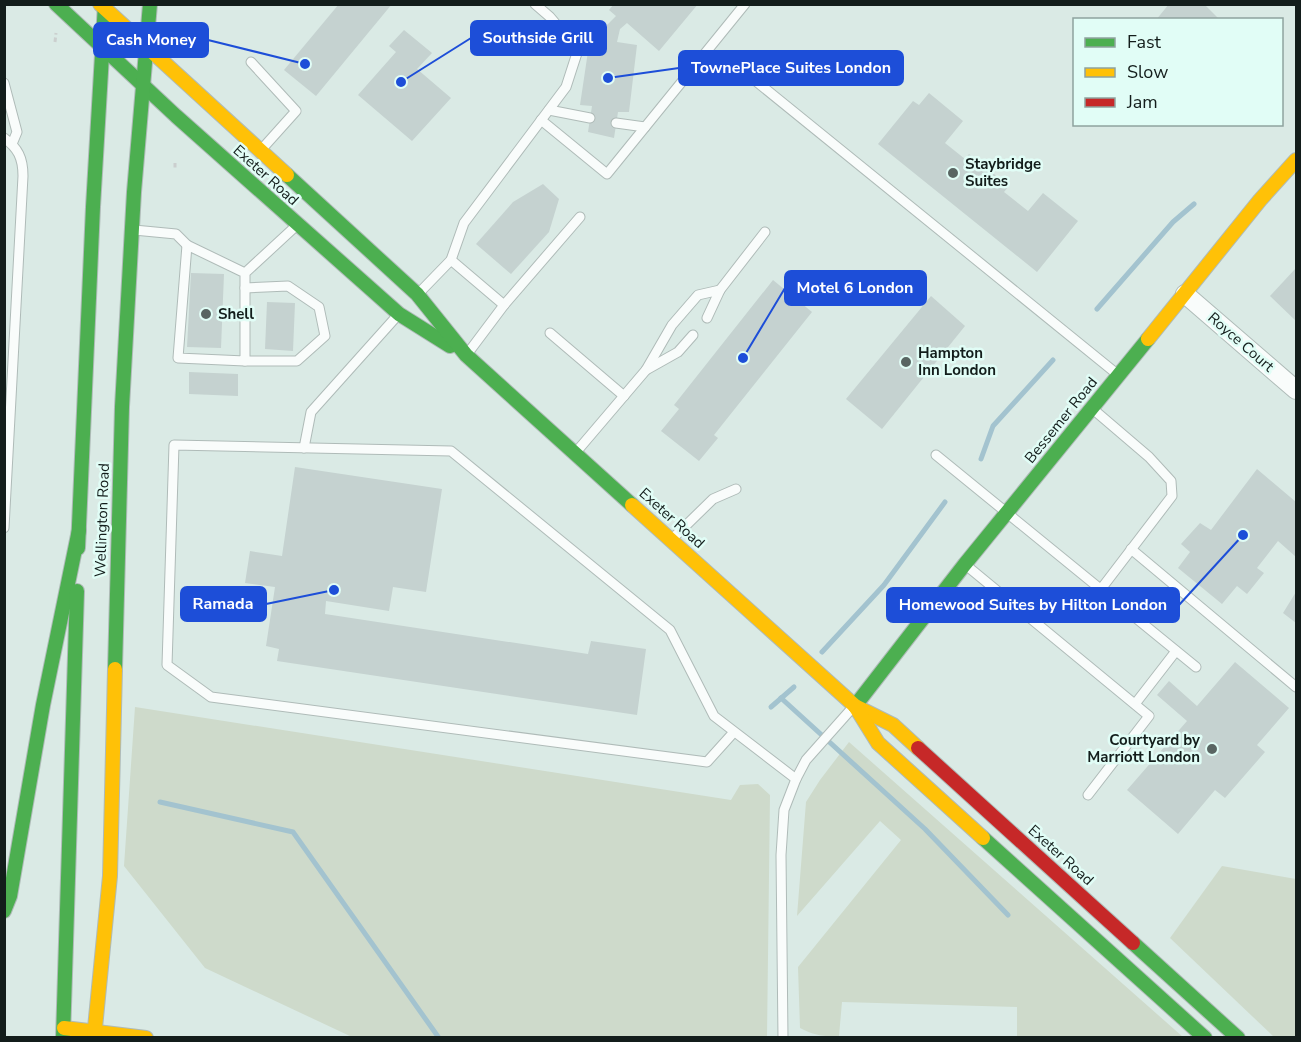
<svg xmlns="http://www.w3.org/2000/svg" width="1301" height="1042" font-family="'Nunito Sans',sans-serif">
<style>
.green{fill:#cedacb}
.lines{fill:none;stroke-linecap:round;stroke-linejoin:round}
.stream{stroke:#a3c3cf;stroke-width:5}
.building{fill:#c5d2d0}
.lane-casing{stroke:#afbbb8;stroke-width:11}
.street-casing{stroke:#afbbb8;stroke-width:20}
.fast-casing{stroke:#afbbb8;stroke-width:16}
.slow-casing{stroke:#afbbb8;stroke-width:16}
.jam-casing{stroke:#afbbb8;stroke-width:16}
.path{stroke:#cbcfce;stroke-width:3;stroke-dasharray:4.5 3;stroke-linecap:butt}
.lane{stroke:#f9fcfb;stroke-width:9}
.street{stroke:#f9fcfb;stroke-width:18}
.fast{stroke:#4caf50;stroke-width:14}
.slow{stroke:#ffc107;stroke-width:14}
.jam{stroke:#c62828;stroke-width:14}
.poi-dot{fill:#596562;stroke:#e1fdf6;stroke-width:2}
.labels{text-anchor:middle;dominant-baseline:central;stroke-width:5;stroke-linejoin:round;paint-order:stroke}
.poi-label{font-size:15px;font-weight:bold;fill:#131d1b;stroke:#e1fdf6;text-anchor:start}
.street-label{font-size:15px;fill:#131d1b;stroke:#e1fdf6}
.leader{fill:none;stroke:#1d4ed8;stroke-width:2}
.callout-dot{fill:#1d4ed8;stroke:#e1fdf6;stroke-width:2}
.callout{fill:#1d4ed8;stroke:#1d4ed8;stroke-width:2}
.callout-label{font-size:16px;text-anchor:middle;font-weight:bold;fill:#fff}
</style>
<rect width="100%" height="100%" fill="#daeae5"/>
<!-- green -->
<g class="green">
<path d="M 135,707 L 731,800 L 740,785 L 758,784 L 770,795 L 767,1037 L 352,1037 L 205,968 L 124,866 Z"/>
<path d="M 849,742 L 1183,1037 L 1017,1037 L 1017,1007 L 842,1002 L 839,1036 C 824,1037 813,1035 800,1028 L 798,967 L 901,840 L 880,821 L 797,916 L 806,802 L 820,780 Z"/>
<path d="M 1222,866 L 1296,879 L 1296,1037 L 1274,1037 L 1170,938 Z"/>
</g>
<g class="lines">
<!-- stream -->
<g class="stream">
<path d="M 1097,309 L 1173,222 L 1194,204"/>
<path d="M 981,459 L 993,426 L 1053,360"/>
<path d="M 822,652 L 884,585 L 945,502"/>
<path d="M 781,698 L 925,829 L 1008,915"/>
<path d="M 771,707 L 794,687"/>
<path d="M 160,802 L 293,832 L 439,1038"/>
</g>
</g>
<!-- building -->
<g class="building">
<path d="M 339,4 L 392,4 L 316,96 L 284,70 Z"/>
<path d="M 614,4 L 698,4 L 659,51 L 627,23 L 620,29 L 617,42 L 637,45 L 629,112 L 618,112 L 614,138 L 588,132 L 592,106 L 580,105 L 590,38 L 606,39 L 607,25 L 616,16 L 609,10 Z"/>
<path d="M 1169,4 L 1204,4 L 1220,20 L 1156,20 Z"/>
<path d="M 404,30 L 432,53 L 417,69 L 451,98 L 412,141 L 358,95 L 396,52 L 389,46 Z"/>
<path d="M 929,93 L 963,121 L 945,143 L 965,159 L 969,154 L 1009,186 L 1004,192 L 1028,211 L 1043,193 L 1078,221 L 1037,272 L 878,144 L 913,101 L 919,105 Z"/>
<path d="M 543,184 L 559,199 L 549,232 L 511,274 L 476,244 L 513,202 Z"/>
<path d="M 1296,268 L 1296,321 L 1270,296 Z"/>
<path d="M 191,273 L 224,274 L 221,348 L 187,347 Z"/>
<path d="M 773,280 L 812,312 L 714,435 L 718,438 L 699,461 L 661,431 L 679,409 L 674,405 Z"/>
<path d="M 931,296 L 965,326 L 882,429 L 846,399 Z"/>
<path d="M 267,302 L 295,303 L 293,351 L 265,349 Z"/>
<path d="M 189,372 L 238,374 L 238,396 L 189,394 Z"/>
<path d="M 295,467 L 442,489 L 426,592 L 393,587 L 389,611 L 326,601 L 325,614 L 588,654 L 591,641 L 646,649 L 637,715 L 277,661 L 279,649 L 266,646 L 275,587 L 245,583 L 250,551 L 282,556 Z"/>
<path d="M 1257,469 L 1296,502 L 1296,557 L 1278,541 L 1257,568 L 1264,573 L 1247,594 L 1237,586 L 1222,604 L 1178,568 L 1190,552 L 1181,544 L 1200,523 L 1211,530 Z"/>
<path d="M 1296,592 L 1296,623 L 1283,613 Z"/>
<path d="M 1235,662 L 1289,708 L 1257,745 L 1265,752 L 1225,798 L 1215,790 L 1178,834 L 1127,790 L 1187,721 L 1157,695 L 1169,681 L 1197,706 Z"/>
</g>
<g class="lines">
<!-- lane casing -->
<g class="lane-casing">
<g id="lane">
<path d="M 251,62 L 296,111 L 261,150"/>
<path d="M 757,82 L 1117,374"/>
<path d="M 4,83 L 17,132 L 12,144"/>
<path d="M 549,110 L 590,118"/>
<path d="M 541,120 L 607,174 L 745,4"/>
<path d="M 616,123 L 645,127"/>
<path d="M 4,138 C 18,148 23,158 23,176 L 4,528"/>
<path d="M 134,230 L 176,234 L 187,245"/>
<path d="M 451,260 L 504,305 L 468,353"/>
<path d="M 245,273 L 187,245 L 178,358 L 245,361 L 245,273 L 297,225"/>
<path d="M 245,288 L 288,286 L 319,307 L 325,336 L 297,361 L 245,361"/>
<path d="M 418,294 L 451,260 L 464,223 L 566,87 L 578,50 L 550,17 L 535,4"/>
<path d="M 504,305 L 580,217"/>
<path d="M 707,318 L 720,290 L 765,232"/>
<path d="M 550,333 L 624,396"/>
<path d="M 646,370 L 672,325 L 698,295 L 720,290"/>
<path d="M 1094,410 L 1149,457 L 1171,481 L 1172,496 L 1101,589"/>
<path d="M 304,448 L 311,412 L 397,316"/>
<path d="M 577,451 L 646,370 L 678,352 L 693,335"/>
<path d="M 936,455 L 1196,667"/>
<path d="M 673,538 L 713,499 L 736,489"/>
<path d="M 1131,549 L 1296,687"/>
<path d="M 967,566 L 1149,716 L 1088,795"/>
<path d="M 1135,704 L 1176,651"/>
<path d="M 734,732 L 707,762 L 211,697 L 167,665 L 174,445 L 451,451 L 670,630 L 714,716 L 796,779"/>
<path d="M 783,1038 L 781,855 L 784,810 L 796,779 L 806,760 L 854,706"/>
</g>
</g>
<!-- street casing -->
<g class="street-casing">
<path id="street" d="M 1185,294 L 1296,390"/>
</g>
<!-- fast casing -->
<g class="fast-casing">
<g id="fast">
<path d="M 56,4 L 176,116 L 399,314 L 450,346"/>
<path d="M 287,175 L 417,294 L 466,355 L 632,505"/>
<path d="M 78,548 L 93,207 L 105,4"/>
<path d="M 115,669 L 122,407 L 134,192 L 150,4"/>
<path d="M 855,706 L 965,564 L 1148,339"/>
<path d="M 983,838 L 1205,1038"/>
<path d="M 4,911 L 10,896 L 43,705 L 79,530"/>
<path d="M 1133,943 L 1238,1038"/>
<path d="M 63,1038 L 77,591"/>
</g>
</g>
<!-- slow casing -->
<g class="slow-casing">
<g id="slow">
<path d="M 100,4 L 287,175"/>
<path d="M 1148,339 L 1260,200 L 1296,160"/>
<path d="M 632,505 L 855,706 L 893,725 L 918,748"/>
<path d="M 855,706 L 878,743 L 983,838"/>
<path d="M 64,1028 L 146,1038"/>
<path d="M 94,1038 L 110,876 L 115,669"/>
</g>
</g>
<!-- jam casing -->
<g class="jam-casing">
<path id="jam" d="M 918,748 L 1133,943"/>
</g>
<!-- path -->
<g class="path">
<path d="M 55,42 L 56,33"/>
<path d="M 175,163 L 175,168"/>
</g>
<!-- lane -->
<use href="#lane" class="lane"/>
<!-- street -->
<use href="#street" class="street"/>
<!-- fast -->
<use href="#fast" class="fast"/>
<!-- slow -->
<use href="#slow" class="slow"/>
<!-- jam -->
<use href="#jam" class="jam"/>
</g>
<!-- markers -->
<g class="poi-dot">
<circle cx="953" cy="173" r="6"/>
<circle cx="206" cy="314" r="6"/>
<circle cx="906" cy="362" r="6"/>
<circle cx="1212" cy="749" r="6"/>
</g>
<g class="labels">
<!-- poi labels -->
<g class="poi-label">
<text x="965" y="164">Staybridge<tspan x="965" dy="17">Suites</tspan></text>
<text x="218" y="314">Shell</text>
<text x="918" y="353">Hampton<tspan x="918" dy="17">Inn London</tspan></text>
<text x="1200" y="740" text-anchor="end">Courtyard by<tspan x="1200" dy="17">Marriott London</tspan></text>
</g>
<!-- street labels -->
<g class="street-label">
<text transform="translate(266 175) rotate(42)">Exeter Road</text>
<text transform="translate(1241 342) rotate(41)">Royce Court</text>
<text transform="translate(1061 420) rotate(-51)">Bessemer Road</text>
<text transform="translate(672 518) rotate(42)">Exeter Road</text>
<text transform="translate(102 520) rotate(-88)">Wellington Road</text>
<text transform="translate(1061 855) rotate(42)">Exeter Road</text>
</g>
</g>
<!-- callouts -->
<path class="leader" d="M401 82L471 38M305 64L208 40M608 78L679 68M743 358L785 288M334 590L266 604M1243 535L1179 605"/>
<g class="callout-dot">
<circle cx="401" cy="82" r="6"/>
<circle cx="305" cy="64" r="6"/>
<circle cx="608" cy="78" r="6"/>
<circle cx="743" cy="358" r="6"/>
<circle cx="334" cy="590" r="6"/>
<circle cx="1243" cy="535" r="6"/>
</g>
<g class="callout">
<rect x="471" y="21" width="135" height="34" rx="6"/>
<rect x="94" y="23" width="114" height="34" rx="6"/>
<rect x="679" y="51" width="224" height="34" rx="6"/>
<rect x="785" y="271" width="141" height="34" rx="6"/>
<rect x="181" y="587" width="85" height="34" rx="6"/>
<rect x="887" y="588" width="292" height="34" rx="6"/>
</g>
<g class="callout-label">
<text x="538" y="43">Southside Grill</text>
<text x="151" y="45">Cash Money</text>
<text x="791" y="73">TownePlace Suites London</text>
<text x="855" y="293">Motel 6 London</text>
<text x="223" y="609">Ramada</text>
<text x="1033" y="610">Homewood Suites by Hilton London</text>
</g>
<!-- border -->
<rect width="1301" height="1042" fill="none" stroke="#131d1b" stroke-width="12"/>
<!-- legend -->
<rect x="1073" y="18" width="210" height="108" fill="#e1fdf6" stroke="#8fa39e" stroke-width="1.5"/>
<rect x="1085" y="38" width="30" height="9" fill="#4caf50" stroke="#8fa39e" stroke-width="1.5"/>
<text x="1127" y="48" font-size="18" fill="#131d1b">Fast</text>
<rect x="1085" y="68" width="30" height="9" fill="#ffc107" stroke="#8fa39e" stroke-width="1.5"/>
<text x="1127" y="78" font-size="18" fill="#131d1b">Slow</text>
<rect x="1085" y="98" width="30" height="9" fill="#c62828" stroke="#8fa39e" stroke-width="1.5"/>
<text x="1127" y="108" font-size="18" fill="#131d1b">Jam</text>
</svg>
